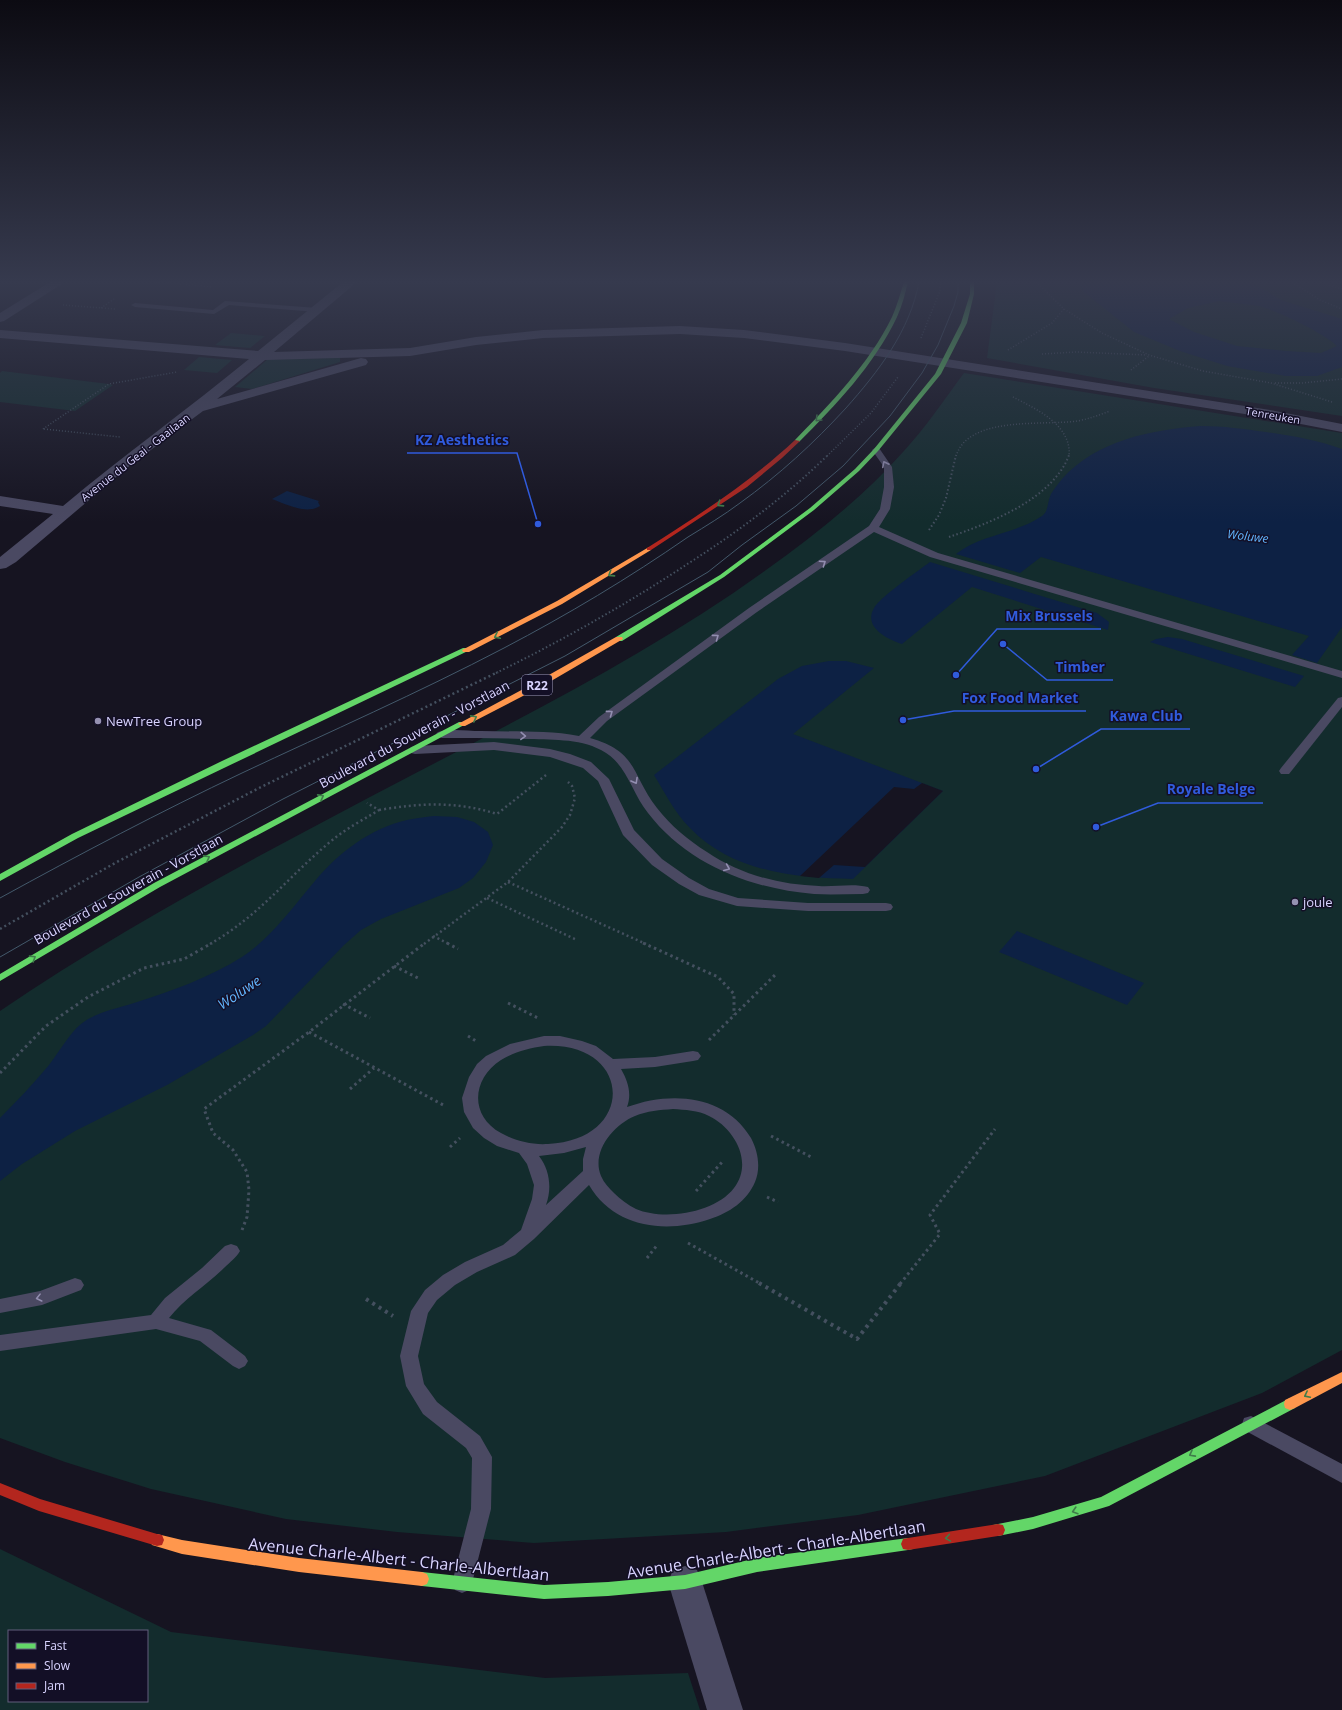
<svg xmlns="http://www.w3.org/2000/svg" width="1342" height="1710" font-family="'Open Sans',sans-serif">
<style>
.green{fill:#132c2d;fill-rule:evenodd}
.water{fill:#0d2144;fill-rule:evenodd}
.pier{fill:#161421}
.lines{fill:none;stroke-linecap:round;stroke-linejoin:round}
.path-far4{stroke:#44505f;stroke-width:1.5;stroke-dasharray:1 2;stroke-linecap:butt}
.path-far3{stroke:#44505f;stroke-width:2;stroke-dasharray:1.5 2.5;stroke-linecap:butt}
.path-far2{stroke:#44505f;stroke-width:2.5;stroke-dasharray:2 3;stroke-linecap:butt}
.path-far1{stroke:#44505f;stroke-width:3;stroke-dasharray:2.5 3.5;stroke-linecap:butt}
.path{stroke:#44505f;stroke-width:4;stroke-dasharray:3 4.5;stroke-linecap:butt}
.lane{fill:#4a4962;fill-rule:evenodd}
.street{fill:#4a4962;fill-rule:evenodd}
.fast{fill:#63d668;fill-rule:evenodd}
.slow{fill:#ff974d;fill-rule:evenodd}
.jam{fill:#b3261e;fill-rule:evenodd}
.tram{stroke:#43596b;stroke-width:1}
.oneway{stroke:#3f7c4a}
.oneway2{stroke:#928eb0}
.poi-dot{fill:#9591b1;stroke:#130f26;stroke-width:1.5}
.labels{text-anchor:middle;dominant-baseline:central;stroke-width:3;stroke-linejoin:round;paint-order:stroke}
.far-street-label{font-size:11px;fill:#d9d4ff;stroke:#130f26}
.far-water-label{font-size:12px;font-style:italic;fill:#62b6ff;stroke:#130f26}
.shield{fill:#130f26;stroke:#9e99be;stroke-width:1}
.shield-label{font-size:12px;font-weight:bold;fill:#d9d4ff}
.poi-label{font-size:13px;fill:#d9d4ff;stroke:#130f26;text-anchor:start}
.street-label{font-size:13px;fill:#d9d4ff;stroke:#130f26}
.water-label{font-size:14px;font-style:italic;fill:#62b6ff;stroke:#130f26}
.near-street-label{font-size:16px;fill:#d9d4ff;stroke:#130f26}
.leader{fill:none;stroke:#305bdc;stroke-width:1.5}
.callout-dot{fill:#305bdc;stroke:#130f26;stroke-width:1.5}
.callout-label{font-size:14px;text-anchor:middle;font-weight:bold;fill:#305bdc;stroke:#130f26;stroke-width:3;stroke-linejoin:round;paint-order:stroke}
</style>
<rect width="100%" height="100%" fill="#161421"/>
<!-- green -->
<g class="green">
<path d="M 997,282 L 1342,282 L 1342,416 L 1154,388 L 987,358 Z"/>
<path d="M 231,333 L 264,336 L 265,336 L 250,348 L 215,345 Z"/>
<path d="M 199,357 L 232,360 L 217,373 L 184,370 Z"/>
<path d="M 340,358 L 340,362 L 252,389 L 235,387 L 268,359 Z"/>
<path d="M 2,371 L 109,384 L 113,385 L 75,411 L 0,402 L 0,373 Z"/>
<path d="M 964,373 L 1342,433 L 1342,1350 L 1262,1393 L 1045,1476 L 858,1515 L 726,1532 L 534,1543 L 397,1532 L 286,1519 L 151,1489 L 65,1462 L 0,1438 L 0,1011 C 131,922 271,849 412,775 C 533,712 655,650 766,570 C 815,535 863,497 903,452 C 926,427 944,400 964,373 Z"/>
<path d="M 0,1549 L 171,1632 L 545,1678 L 688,1673 L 700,1710 L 0,1710 ZM 9,1631 L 147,1631 L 147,1701 L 9,1701 Z"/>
</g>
<!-- water -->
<g class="water">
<path d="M 1078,282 L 1251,282 L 1281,300 L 1342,319 L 1342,367 L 1317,376 L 1286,376 L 1227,366 L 1180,351 L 1134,332 L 1084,292 ZM 1219,301 C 1232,303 1246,304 1259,306 C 1276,310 1325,334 1337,346 L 1321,353 L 1286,351 L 1237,346 L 1194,332 L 1169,319 L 1188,308 Z"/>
<path d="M 1201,426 C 1223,426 1244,429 1266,432 C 1292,436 1317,440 1342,449 L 1342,627 L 1317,663 L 1292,655 L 1309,636 L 1041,557 L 1020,573 L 956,554 C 981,534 1016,534 1042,516 C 1049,511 1047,502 1051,494 C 1054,489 1058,484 1062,479 C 1097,440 1151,430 1201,426 Z"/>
<path d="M 287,491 L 319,501 L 318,502 L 320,506 C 306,515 286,504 272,499 Z"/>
<path d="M 930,562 L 1097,613 L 1109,622 L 1108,630 L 972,587 L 902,644 C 887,639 863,627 874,608 C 880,597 918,571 930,562 Z"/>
<path d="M 1168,637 L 1182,639 L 1304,676 L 1295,687 L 1150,642 L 1156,639 Z"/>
<path d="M 829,661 L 846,661 L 874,668 L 793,734 L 943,791 L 853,879 C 796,878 732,872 690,828 C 675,813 665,793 654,775 L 778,679 L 802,666 Z"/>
<path d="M 434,816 L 457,817 L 474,822 L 488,832 L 493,845 L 486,862 L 473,878 L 459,888 L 381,919 L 361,930 L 344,945 L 266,1026 L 253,1035 L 167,1085 L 75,1131 L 22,1164 L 0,1181 L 0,1118 C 17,1101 34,1083 49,1065 C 59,1052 69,1034 81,1024 C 96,1012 116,1009 134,1003 C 171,991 209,978 242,957 C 272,937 292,908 315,881 C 338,853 371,828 407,820 C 416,818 425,817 434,816 Z"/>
<path d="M 1017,931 L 1144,983 L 1127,1005 L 999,952 Z"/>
</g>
<!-- pier -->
<path class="pier" d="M 922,783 L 943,791 L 865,867 L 834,865 L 819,878 L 800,876 L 894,787 L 914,789 Z"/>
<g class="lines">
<!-- path-far4 -->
<g class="path-far4">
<path d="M 153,282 L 213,287"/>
<path d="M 1036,282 L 1064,309 L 1102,333 L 1149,355 L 1203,371 L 1271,383 L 1332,402"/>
<path d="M 1292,282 L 1320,300 L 1342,309"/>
<path d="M 1321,282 L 1342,289"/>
<path d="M 63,305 L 115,309"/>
<path d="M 101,308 L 114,299"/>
<path d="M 921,338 L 940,291 L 940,282"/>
<path d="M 1008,350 L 1052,323 L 1064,309"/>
<path d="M 1042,354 L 1076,352 L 1147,355"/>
<path d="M 1131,370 L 1149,356"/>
<path d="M 1275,383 L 1302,383 L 1342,379"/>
<path d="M 1013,397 C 1036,409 1072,425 1069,456"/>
<path d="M 43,429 L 109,384 L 177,372"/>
<path d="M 44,429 L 120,437"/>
<path d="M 827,456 L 871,413 L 898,377"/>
<path d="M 956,456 C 969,415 1044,426 1077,421 C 1089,419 1099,415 1110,411"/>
</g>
<!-- path-far3 -->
<g class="path-far3">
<path d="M 929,530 L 939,515 L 946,498 L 956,455"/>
<path d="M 949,537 C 990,523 1053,499 1069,455"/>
<path d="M 496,673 C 563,640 627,604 689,563 C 739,531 786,496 828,455"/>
</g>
<!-- path-far2 -->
<g class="path-far2">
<path d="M 379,810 C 421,803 456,801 497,814 L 546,775"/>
<path d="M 508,882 L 646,944"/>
<path d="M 487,898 L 577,940"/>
<path d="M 0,929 L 115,863 L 261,787 L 498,672"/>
<path d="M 433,936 L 449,944"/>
<path d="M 210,944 C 259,916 288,877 330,842 C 345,829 363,820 379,810 L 367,803"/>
<path d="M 424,944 L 508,882 L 562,827 L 570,815 L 575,798 L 572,786 L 568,782"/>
</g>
<!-- path-far1 -->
<g class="path-far1">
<path d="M 447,943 L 458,949"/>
<path d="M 643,943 L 718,977 L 734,994 L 734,1015"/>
<path d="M 394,966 L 420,979"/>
<path d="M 508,1003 L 540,1019"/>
<path d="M 343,1004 L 370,1018"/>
<path d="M 309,1032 L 445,1106"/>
<path d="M 468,1036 L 476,1041"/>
<path d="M 709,1040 L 777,973"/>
<path d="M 0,1073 L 46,1026 L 88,997 L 144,968 L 184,959 L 212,943"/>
<path d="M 350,1089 L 374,1068"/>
<path d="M 771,1136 L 813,1158"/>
<path d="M 450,1147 L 460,1138"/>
<path d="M 696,1191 L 723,1161"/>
<path d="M 767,1197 L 778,1202"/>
<path d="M 242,1230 L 247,1217 L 249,1190 L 247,1172 L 233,1150 L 213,1133 L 204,1109 L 309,1032 L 425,943"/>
<path d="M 688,1243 L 761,1284"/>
<path d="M 647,1258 L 658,1244"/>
<path d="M 900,1284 L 940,1234 L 930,1215 L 995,1129"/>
</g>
<!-- path -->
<g class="path">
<path d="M 759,1283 L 857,1339 L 901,1283"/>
<path d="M 366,1299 L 393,1316"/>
</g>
<!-- lane -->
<g class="lane">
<path d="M 225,301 L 317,308 L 321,310 L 317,312 L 229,305 L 214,314 L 135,307 L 131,305 L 135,303 L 213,310 Z"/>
<path d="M 876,447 L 879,448 L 892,467 L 894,487 L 890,509 L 879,527 L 938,553 L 1342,671 L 1342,678 L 930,557 L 874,532 L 757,612 L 607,721 L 590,738 C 639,752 631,775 657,808 C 671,826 688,840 707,852 C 739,874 780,885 819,886 C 835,887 853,883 868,887 L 870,890 L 868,893 L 863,894 C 847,894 831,895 814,894 C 751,889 687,864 648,813 C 631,792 627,763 601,750 C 578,738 550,740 524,739 C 497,738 469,738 442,738 L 438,736 L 436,734 L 438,732 C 451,728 467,731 481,731 C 513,732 547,730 579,736 L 599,717 L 749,608 L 869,526 L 880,509 L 884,487 L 884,467 L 872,450 Z"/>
<path d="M 1342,697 L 1342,707 L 1289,774 L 1281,774 L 1279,771 L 1281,768 L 1338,698 Z"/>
<path d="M 494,742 L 550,749 L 570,754 L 591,762 L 609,779 L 634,830 L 662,859 L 689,878 L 709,889 L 738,898 L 808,903 L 886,903 L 891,904 L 893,907 L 891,910 L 886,911 L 808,911 L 737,906 L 699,895 L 679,884 L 652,865 L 623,835 L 598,781 L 583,768 L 550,757 L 494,750 L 415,754 L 411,753 L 409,750 L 411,747 L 415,746 Z"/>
<path d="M 544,1036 L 560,1036 L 582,1041 L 596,1046 L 613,1059 L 655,1057 L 693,1051 L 698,1052 L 701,1056 L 698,1060 L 693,1061 L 655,1067 L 621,1069 C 628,1081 632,1094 627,1107 C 670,1091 725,1094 751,1138 C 758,1151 761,1168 755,1182 C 747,1201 729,1213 710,1219 C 666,1234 614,1228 589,1185 L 534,1239 L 515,1255 L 477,1272 L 455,1285 L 437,1300 L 428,1313 L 418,1356 L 424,1384 L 437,1402 L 480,1436 L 492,1457 L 491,1509 L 472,1583 L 469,1590 L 462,1593 L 455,1590 L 452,1583 L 471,1509 L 472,1458 L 466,1448 L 423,1414 L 406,1386 L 400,1356 L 411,1311 L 425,1290 L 443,1275 L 465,1262 L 503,1245 L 521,1230 L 532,1199 L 534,1185 L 527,1164 L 519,1153 L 497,1146 L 484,1138 L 473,1128 L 464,1112 L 462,1098 L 469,1077 L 477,1064 L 486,1056 L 510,1044 ZM 544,1046 C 633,1041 637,1140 548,1144 C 531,1145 515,1141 501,1133 C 469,1115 472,1079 501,1060 C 514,1052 529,1048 544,1046 ZM 673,1109 C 685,1110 698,1110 709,1116 C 734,1128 754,1162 734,1188 C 715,1213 664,1221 636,1209 C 628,1205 620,1199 614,1193 C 609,1188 604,1183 601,1176 C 591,1152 613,1125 635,1116 C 647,1111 660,1110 673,1109 ZM 586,1147 L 583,1159 L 583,1171 L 546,1205 C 552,1189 550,1170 539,1156 L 564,1153 Z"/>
<path d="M 231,1244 L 237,1246 L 240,1251 C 236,1258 230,1262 225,1267 C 207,1285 185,1298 169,1318 L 211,1330 L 245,1356 L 248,1361 L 245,1366 L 239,1369 L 233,1366 L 200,1341 L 156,1329 L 0,1351 L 0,1335 L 151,1315 L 165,1298 L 202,1268 L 225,1246 Z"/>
<path d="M 75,1278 L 81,1280 L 84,1285 L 81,1290 L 42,1305 L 0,1313 L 0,1299 L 40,1291 Z"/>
<path d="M 1251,1416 L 1342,1464 L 1342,1483 L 1244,1430 L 1242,1424 L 1244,1418 Z"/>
</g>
<!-- street -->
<g class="street">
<path d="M 50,282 L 65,282 L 4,321 L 0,322 L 0,313 Z"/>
<path d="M 343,282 L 357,282 L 274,352 L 410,348 L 476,337 L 543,330 L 680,326 L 744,330 L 845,343 L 1270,410 L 1342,424 L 1342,432 L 1270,418 L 845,351 L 744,338 L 680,334 L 543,338 L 476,345 L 410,356 L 265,360 L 217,399 L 361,358 L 366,359 L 368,362 L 366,365 L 203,411 L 128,467 L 16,562 L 6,568 L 0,569 L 0,557 L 53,514 L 0,506 L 0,496 L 63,506 C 124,455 188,409 249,359 L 0,338 L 0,330 L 258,351 Z"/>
<path d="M 685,1566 L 697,1570 L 702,1582 L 743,1710 L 707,1710 L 668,1582 L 673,1570 Z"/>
</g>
<!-- fast -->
<g class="fast">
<path d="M 904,282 L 908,282 C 905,294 902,306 897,317 C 874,365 836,405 799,442 L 795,442 L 795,440 C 831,403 869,364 892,317 C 897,306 900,294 904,282 Z"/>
<path d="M 970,282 L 974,282 L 974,294 L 967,323 L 941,374 L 878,451 L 859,471 L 814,510 L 724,577 L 622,641 L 616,641 L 616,637 L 720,575 L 810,508 L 855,469 L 874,449 L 935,374 L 961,323 L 970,294 Z"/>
<path d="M 463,648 L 469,648 L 470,650 L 78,838 L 0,881 L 0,874 L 72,834 L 222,761 Z"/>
<path d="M 459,722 L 462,722 L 466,724 L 160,887 L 0,981 L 0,974 L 154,883 Z"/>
<path d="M 1290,1398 L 1295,1400 L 1296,1404 L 1295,1408 L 1109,1506 L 1033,1529 L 998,1536 L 993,1535 L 991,1530 L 993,1525 L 1033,1517 L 1101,1497 Z"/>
<path d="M 908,1538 L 913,1539 L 915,1544 L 913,1549 L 908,1550 L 757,1572 L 685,1589 L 608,1596 L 544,1599 L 422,1586 L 417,1584 L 415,1579 L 417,1574 L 422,1572 L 544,1585 L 608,1582 L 685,1575 L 757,1558 Z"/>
</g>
<!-- slow -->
<g class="slow">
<path d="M 649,547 L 651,548 L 651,550 L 562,604 L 469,652 L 463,652 L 462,650 L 557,601 Z"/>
<path d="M 616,637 L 622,637 L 623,639 L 546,684 L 465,726 L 462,726 L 458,724 L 540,680 Z"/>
<path d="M 1342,1372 L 1342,1383 L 1295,1408 L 1290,1410 L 1285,1408 L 1284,1404 L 1285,1400 Z"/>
<path d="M 157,1534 L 182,1540 L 299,1558 L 422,1572 L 427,1574 L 429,1579 L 427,1584 L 422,1586 L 299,1572 L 182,1554 L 152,1545 L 150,1540 L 152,1535 Z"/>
</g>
<!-- jam -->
<g class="jam">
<path d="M 795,440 L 800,441 L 782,458 L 747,487 L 651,550 L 647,550 L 647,548 C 699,515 750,482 795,440 Z"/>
<path d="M 0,1483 L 40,1499 L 157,1534 L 162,1535 L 164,1540 L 162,1545 L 157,1546 L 39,1511 L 0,1495 Z"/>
<path d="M 998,1524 L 1003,1525 L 1005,1530 L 1003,1535 L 998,1536 L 908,1550 L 903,1549 L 901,1544 L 903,1539 L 908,1538 Z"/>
</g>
<!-- tram -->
<g class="tram">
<path d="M 0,898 C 80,854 160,812 242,773 C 329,732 418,693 504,648 C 567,615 629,578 688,537 C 706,526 724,515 740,503 C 779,475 814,443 846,408 C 878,372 910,331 919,282"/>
<path d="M 0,957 L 139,877 L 283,799 L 565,656 L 708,572 L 742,545 L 796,506 L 843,466 L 890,416 L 922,373 L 938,345 L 954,306 L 958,292 L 958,282"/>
</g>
</g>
<!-- one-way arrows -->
<defs><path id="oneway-chevron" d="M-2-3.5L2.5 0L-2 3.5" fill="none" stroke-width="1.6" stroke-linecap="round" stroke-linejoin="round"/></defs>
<g class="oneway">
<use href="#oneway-chevron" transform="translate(818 419) rotate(135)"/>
<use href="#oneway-chevron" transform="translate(720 504) rotate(147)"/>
<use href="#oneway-chevron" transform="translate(611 574) rotate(147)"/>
<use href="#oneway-chevron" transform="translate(497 636) rotate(154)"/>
<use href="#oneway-chevron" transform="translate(474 718) rotate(-28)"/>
<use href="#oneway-chevron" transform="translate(321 797) rotate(-28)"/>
<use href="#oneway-chevron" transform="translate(207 858) rotate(-28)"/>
<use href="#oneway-chevron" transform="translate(33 958) rotate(-32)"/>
<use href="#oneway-chevron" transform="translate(1307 1395) rotate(153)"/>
<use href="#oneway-chevron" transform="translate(1192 1454) rotate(152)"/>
<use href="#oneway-chevron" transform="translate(1075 1511) rotate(163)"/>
<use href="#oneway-chevron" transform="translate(948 1538) rotate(171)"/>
</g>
<g class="oneway2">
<use href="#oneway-chevron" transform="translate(885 464) rotate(-117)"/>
<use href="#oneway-chevron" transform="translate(823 563) rotate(-34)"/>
<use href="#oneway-chevron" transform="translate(716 637) rotate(-36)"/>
<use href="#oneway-chevron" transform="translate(610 713) rotate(-36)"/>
<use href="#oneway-chevron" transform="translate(523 736) rotate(2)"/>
<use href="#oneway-chevron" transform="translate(635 781) rotate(61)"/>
<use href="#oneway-chevron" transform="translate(727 868) rotate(23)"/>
<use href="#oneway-chevron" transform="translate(39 1298) rotate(166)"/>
</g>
<!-- sky -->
<linearGradient id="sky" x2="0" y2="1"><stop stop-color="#0c0b12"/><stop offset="0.54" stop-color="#363a4e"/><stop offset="1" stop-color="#363a4e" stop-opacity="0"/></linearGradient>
<rect width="1342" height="522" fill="url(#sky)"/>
<!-- markers -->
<g class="poi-dot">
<circle cx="98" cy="721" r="4"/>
<circle cx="1295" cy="902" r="4"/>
</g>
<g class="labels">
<!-- far-street labels -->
<g class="far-street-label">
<text transform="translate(1273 415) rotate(10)">Tenreuken</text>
<text transform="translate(135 457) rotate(-38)">Avenue du Geai - Gaailaan</text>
</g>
<!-- far-water labels -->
<g class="far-water-label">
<text transform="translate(1248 536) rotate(7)">Woluwe</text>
</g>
<!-- shield labels -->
<rect class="shield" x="522" y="675" width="30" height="20" rx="3"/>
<g class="shield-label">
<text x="537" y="685">R22</text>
</g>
<!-- poi labels -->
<g class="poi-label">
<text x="106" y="721">NewTree Group</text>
<text x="1303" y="902">joule</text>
</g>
<!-- street labels -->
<g class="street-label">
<text transform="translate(414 734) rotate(-28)">Boulevard du Souverain - Vorstlaan</text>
<text transform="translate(128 889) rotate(-29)">Boulevard du Souverain - Vorstlaan</text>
</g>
<!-- water labels -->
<g class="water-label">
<text transform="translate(239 992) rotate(-34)">Woluwe</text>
</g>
<!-- near-street labels -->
<g class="near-street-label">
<text transform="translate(776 1549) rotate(-9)">Avenue Charle-Albert - Charle-Albertlaan</text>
<text transform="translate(399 1559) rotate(6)">Avenue Charle-Albert - Charle-Albertlaan</text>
</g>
</g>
<!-- callouts -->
<path class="leader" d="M538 524L517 453H407M956 675L997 629H1101M1003 644L1047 680H1113M903 720L954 711H1086M1036 769L1101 729H1190M1096 827L1158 803H1263"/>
<g class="callout-dot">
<circle cx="538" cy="524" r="4"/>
<circle cx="956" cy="675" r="4"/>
<circle cx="1003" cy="644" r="4"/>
<circle cx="903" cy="720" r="4"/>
<circle cx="1036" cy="769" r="4"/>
<circle cx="1096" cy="827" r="4"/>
</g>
<g class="callout-label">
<text x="462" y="445">KZ Aesthetics</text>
<text x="1049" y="621">Mix Brussels</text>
<text x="1080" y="672">Timber</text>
<text x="1020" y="703">Fox Food Market</text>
<text x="1146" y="721">Kawa Club</text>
<text x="1211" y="794">Royale Belge</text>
</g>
<!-- legend -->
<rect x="8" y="1630" width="140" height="72" fill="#130f26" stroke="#625e7d"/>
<rect x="16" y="1643" width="20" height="6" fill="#63d668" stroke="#625e7d"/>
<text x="44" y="1650" font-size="12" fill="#d9d4ff">Fast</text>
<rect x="16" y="1663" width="20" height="6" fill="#ff974d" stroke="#625e7d"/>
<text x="44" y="1670" font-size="12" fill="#d9d4ff">Slow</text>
<rect x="16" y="1683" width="20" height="6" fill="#b3261e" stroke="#625e7d"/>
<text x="44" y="1690" font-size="12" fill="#d9d4ff">Jam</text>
</svg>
